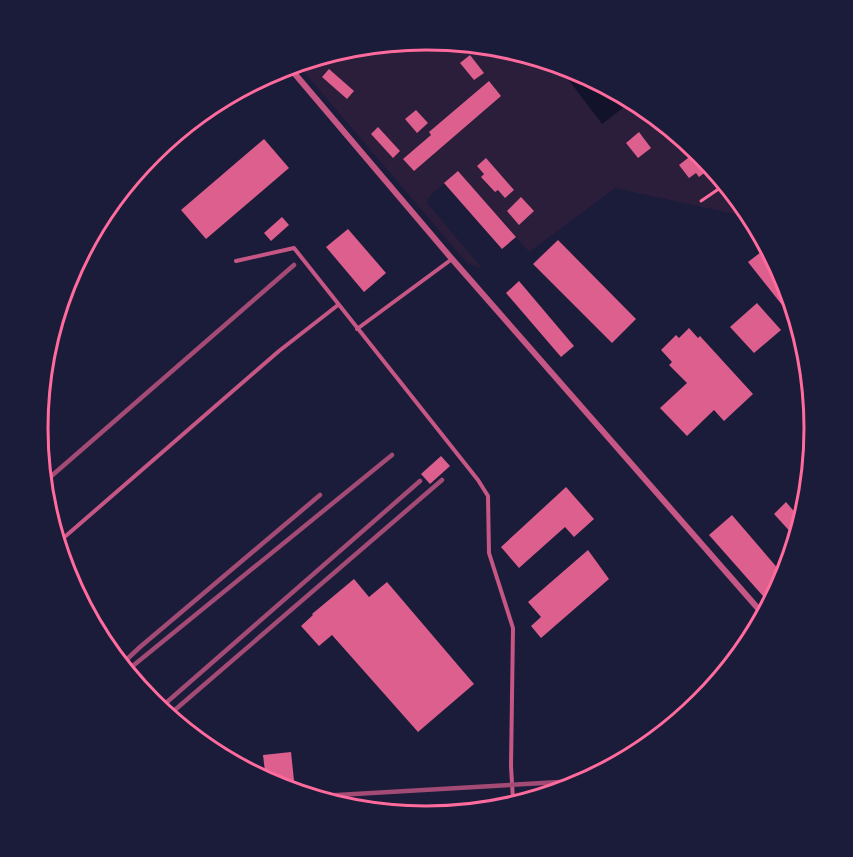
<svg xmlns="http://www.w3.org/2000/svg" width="853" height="857" font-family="Cabin,sans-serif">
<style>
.green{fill:#2a1e3b}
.water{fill:#12122b}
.building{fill:#dd5f8e}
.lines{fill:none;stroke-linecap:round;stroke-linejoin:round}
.path{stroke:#ff6b9d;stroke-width:3}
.service{stroke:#c65784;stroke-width:4}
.minor{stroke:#c65784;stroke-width:6}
.rail{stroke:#a44b75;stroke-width:4.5}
.rim{fill:none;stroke:#ff6b9d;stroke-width:3}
</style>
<rect width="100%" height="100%" fill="#1b1b3a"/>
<!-- green -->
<path class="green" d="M 427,40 L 576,69 L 702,154 L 743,216 L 615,188 L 529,252 L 458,171 L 429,197 L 427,203 L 482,268 L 467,263 L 298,65 Z"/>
<!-- water -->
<path class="water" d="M 558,66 L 576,69 L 628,104 L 602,124 Z"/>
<!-- building -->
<g class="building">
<path d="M 470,55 L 484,73 L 474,80 L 460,63 Z"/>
<path d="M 329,69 L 354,91 L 347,99 L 322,77 Z"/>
<path d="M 489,81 L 501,96 L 414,171 L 403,159 L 431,135 L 429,132 Z"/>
<path d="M 416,110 L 428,123 L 417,133 L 405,119 Z"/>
<path d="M 378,127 L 400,151 L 393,158 L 371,134 Z"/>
<path d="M 639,132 L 651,148 L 638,158 L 626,143 Z"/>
<path d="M 264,139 L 289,168 L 206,239 L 181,210 Z"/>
<path d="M 697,151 L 702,154 L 711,168 L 699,177 L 696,173 L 689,178 L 679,165 Z"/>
<path d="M 486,158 L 514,190 L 505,198 L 498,190 L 495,192 L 481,177 L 484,174 L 477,166 Z"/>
<path d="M 458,171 L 516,237 L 502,249 L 444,183 Z"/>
<path d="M 521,197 L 534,211 L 519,225 L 507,211 Z"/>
<path d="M 282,217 L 289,225 L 271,241 L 264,233 Z"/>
<path d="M 348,229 L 386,273 L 364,292 L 326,247 Z"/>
<path d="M 558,240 L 636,319 L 612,343 L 533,264 Z"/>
<path d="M 765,249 L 786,280 L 794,320 L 748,262 Z"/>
<path d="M 519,281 L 574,346 L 561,357 L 506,293 Z"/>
<path d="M 757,303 L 781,330 L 754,353 L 730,327 Z"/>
<path d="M 689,328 L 698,338 L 700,336 L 753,394 L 724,421 L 714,410 L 687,436 L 660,408 L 687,383 L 669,365 L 672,362 L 661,350 L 676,335 L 679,338 Z"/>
<path d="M 441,456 L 450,466 L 430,484 L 421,474 Z"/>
<path d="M 566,487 L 594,519 L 574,537 L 565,527 L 519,568 L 501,547 Z"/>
<path d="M 786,502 L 798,516 L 794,536 L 774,514 Z"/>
<path d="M 732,515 L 786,578 L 769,603 L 709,535 Z"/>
<path d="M 588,550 L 609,579 L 541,638 L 531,626 L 541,617 L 528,602 Z"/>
<path d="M 354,579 L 369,597 L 387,582 L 474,684 L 418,732 L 332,635 L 319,646 L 301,626 L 313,615 L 312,614 Z"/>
<path d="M 291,752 L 295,790 L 291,791 L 277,788 L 266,780 L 263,755 Z"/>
</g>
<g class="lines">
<!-- path -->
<path class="path" d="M 701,201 L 723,186"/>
<!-- service -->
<g class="service">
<path d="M 236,261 L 294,248 L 478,480 L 488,496 L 489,553 L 513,628 L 511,766 L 513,800"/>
<path d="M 357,329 L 452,259"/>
<path d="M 60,541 L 279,351 L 338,305"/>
</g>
<!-- minor -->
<path class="minor" d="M 289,67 L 452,259 L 762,613"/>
<!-- rail -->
<g class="rail">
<path d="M 48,479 L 294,265"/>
<path d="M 124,662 L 140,647 L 320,495"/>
<path d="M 129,669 L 392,455"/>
<path d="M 159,709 L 420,481"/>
<path d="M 169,715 L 442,480"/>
<path d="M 320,796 L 560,782"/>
</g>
</g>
<!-- crop -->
<path d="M0 0H853V857H0ZM48 428a378 378 0 1 1 756 0a378 378 0 1 1-756 0Z" fill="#1b1b3a" fill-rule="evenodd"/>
<path class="rim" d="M48 428a378 378 0 1 1 756 0a378 378 0 1 1-756 0Z"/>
</svg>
